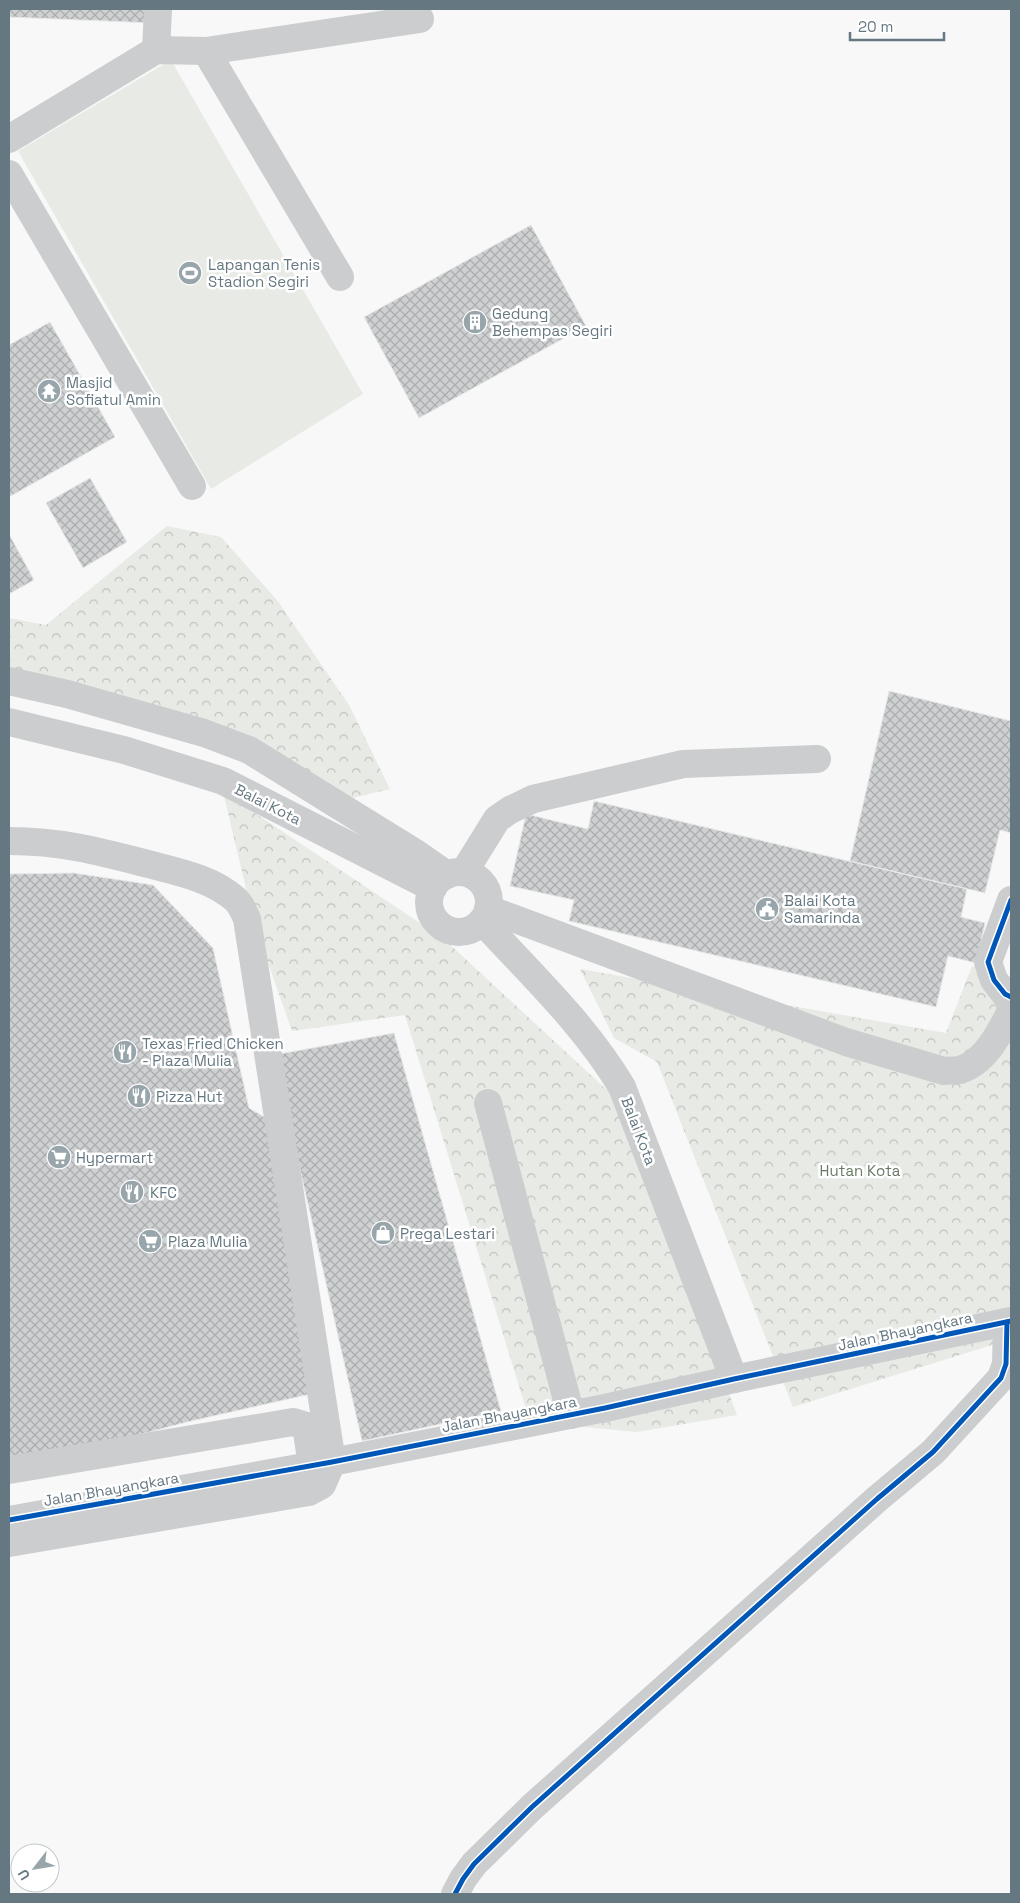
<svg xmlns="http://www.w3.org/2000/svg" width="1020" height="1903" font-family="'Space Grotesk',sans-serif">
<style>
.forest{fill:url(#forest-crowns)}
.garden{fill:#e8eae5}
.building{fill:url(#building-cross-hatch);stroke:#e8e8e8}
.lines{fill:none;stroke-linecap:round;stroke-linejoin:round}
.minor{stroke:#cbcdce;stroke-width:28}
.cycleway-casing{stroke:#fff;stroke-width:8}
.cycleway{stroke:#0057b8;stroke-width:5}
.labels{text-anchor:middle;dominant-baseline:central;stroke-width:5;stroke-linejoin:round;paint-order:stroke}
.poi-label{font-size:15px;fill:#657882;stroke:#fff;text-anchor:start}
.street-label{font-size:15px;fill:#657882;stroke:#fff}
.park-label{font-size:15px;fill:#6a7a64;stroke:#fff}
</style>
<defs>
<pattern id="forest-crowns" width="20" height="18" patternUnits="userSpaceOnUse" patternTransform="scale(1.25)"><rect width="20" height="18" fill="#e8eae5"/><path d="M2 6a3 3 0 1 1 6 0M12 15a3 3 0 1 1 6 0" fill="none" stroke="#c0c2bf"/></pattern>
<pattern id="building-cross-hatch" width="8" height="8" patternUnits="userSpaceOnUse" patternTransform="scale(1.25)"><rect width="8" height="8" fill="#ced0d1"/><path d="M0 0l8 8M0 8l8-8" fill="none" stroke="#abaeaf"/></pattern>
</defs>
<rect width="100%" height="100%" fill="#f8f8f8"/>
<!-- forest -->
<g class="forest">
<path d="M 167,526 L 221,537 L 277,600 L 349,705 L 390,789 L 348,799 L 219,730 L 9,667 L 9,618 L 46,625 Z"/>
<path d="M 223,792 L 444,939 L 621,1103 L 737,1415 L 637,1432 L 530,1422 L 405,1015 L 292,1031 L 255,926 Z"/>
<path d="M 972,966 L 1011,977 L 1011,1339 L 793,1407 L 657,1062 L 614,1038 L 580,969 L 946,1033 Z"/>
</g>
<!-- garden -->
<path class="garden" d="M 171,60 L 363,394 L 211,489 L 18,151 Z"/>
<!-- building -->
<g class="building">
<path d="M 9,9 L 154,9 L 153,23 L 9,17 Z"/>
<path d="M 531,225 L 586,326 L 419,418 L 364,317 Z"/>
<path d="M 50,322 L 115,437 L 9,497 L 9,345 Z"/>
<path d="M 90,478 L 127,542 L 83,568 L 46,503 Z"/>
<path d="M 9,534 L 34,580 L 9,594 Z"/>
<path d="M 889,691 L 1011,721 L 1011,833 L 1000,830 L 985,893 L 850,861 Z"/>
<path d="M 594,801 L 967,889 L 961,917 L 985,923 L 976,963 L 948,956 L 936,1007 L 569,921 L 574,900 L 510,886 L 526,814 L 588,829 Z"/>
<path d="M 74,873 L 153,885 L 213,948 L 249,1108 L 266,1118 L 315,1393 L 187,1422 L 51,1458 L 9,1456 L 9,874 Z"/>
<path d="M 394,1033 L 501,1411 L 362,1441 L 274,1055 Z"/>
</g>
<g class="lines">
<!-- minor -->
<g class="minor">
<path d="M 156,50 L 158,9"/>
<path d="M 206,51 L 340,277"/>
<path d="M 9,139 L 156,50 L 206,51 L 420,19"/>
<path d="M 9,174 L 192,486"/>
<path d="M 9,681 L 67,694 L 204,733 L 249,750 L 417,854 L 447,875"/>
<path d="M 9,722 L 124,750 L 223,781 L 433,888"/>
<path d="M 9,841 C 60,841 98,851 148,864 C 178,872 211,878 235,899 C 241,904 244,912 247,919 L 332,1462 L 322,1485 L 309,1492 L 9,1543"/>
<path d="M 464,872 L 497,819 L 510,810 L 533,799 L 683,764 L 817,759"/>
<circle cx="459" cy="902" r="30"/>
<path d="M 1011,900 L 988,962 L 994,980 L 1005,994 L 1011,997"/>
<path d="M 488,909 L 846,1042 L 944,1071 C 949,1070 955,1071 960,1070 C 986,1062 1000,1032 1011,1011"/>
<path d="M 482,921 C 531,974 585,1025 622,1087 L 734,1379"/>
<path d="M 488,1103 L 571,1415"/>
<path d="M 9,1470 L 293,1422 L 306,1426 L 312,1465"/>
<path d="M 9,1520 L 332,1462 L 605,1408 L 734,1379 L 1011,1321"/>
<path d="M 455,1894 L 463,1879 L 474,1864 L 532,1807 L 877,1499 L 933,1452 L 1001,1378 L 1006,1364 L 1007,1322"/>
</g>
<!-- cycleway casing -->
<g class="cycleway-casing">
<g id="cycleway">
<path d="M 1011,900 L 988,962 L 994,980 L 1005,994 L 1011,997"/>
<path d="M 9,1520 L 332,1462 L 605,1408 L 734,1379 L 1011,1321"/>
<path d="M 455,1894 L 463,1879 L 474,1864 L 532,1807 L 877,1499 L 933,1452 L 1001,1378 L 1006,1364 L 1007,1322"/>
</g>
</g>
<!-- cycleway -->
<use href="#cycleway" class="cycleway"/>
</g>
<!-- icons -->
<defs>
<g id="stadium-disc" transform="scale(1.25)"><circle r="9.5" fill="#98a5ab" stroke="#fff"/><path d="M0-5a6.5 5 0 1 0 0 10a6.5 5 0 1 0 0-10ZM-3.5-1.8h7v3.6h-7Z" fill="#fff"/></g>
<g id="building-disc" transform="scale(1.25)"><circle r="9.5" fill="#98a5ab" stroke="#fff"/><path d="M-4-6H4V6H1V3H-1V6H-4ZM-2.5-4.3h1.7v1.8h-1.7ZM.8-4.3h1.7v1.8H.8ZM-2.5-1h1.7V.8h-1.7ZM.8-1h1.7V.8H.8Z" fill="#fff"/></g>
<g id="temple-disc" transform="scale(1.25)"><circle r="9.5" fill="#98a5ab" stroke="#fff"/><path d="M0-6L5-2H3V0L6.5 2.5H4V6H1.5V3h-3V6H-4V2.5H-6.5L-3 0V-2H-5Z" fill="#fff"/></g>
<g id="civic-disc" transform="scale(1.25)"><circle r="9.5" fill="#98a5ab" stroke="#fff"/><path d="M-.6-6.5H3V-4.5H.6V-3L4-1V1h2V6H-6V1h2V-1L-.6-3ZM-1.2 2.5V6h2.4V2.5Z" fill="#fff"/></g>
<g id="restaurant-disc" transform="scale(1.25)"><circle r="9.5" fill="#98a5ab" stroke="#fff"/><path d="M-5-6h1v4h1v-4h1v4h1v-4h1v5L-1.5 .5V6h-2V.5L-5-1ZM5-6V6H3V1.5H1.5Q1.5-4 5-6Z" fill="#fff"/></g>
<g id="supermarket-disc" transform="scale(1.25)"><circle r="9.5" fill="#98a5ab" stroke="#fff"/><path d="M-6-5.5h2.5l.6 2H6L4.5 2H-2.5L-4.4-4H-6ZM-1.5 3.2a1.3 1.3 0 1 0 .1 0ZM3 3.2a1.3 1.3 0 1 0 .1 0Z" fill="#fff"/></g>
<g id="shop-disc" transform="scale(1.25)"><circle r="9.5" fill="#98a5ab" stroke="#fff"/><path d="M-5-2.5h2.3a2.7 3.5 0 0 1 5.4 0H5L5.5 6h-11ZM-1.5-2.5h3a1.5 2.3 0 0 0-3 0Z" fill="#fff"/></g>
</defs>
<g fill-rule="evenodd">
<use href="#stadium-disc" x="190" y="273"/>
<use href="#building-disc" x="475" y="322"/>
<use href="#temple-disc" x="49" y="391"/>
<use href="#civic-disc" x="767" y="909"/>
<use href="#restaurant-disc" x="125" y="1052"/>
<use href="#restaurant-disc" x="139" y="1096"/>
<use href="#supermarket-disc" x="59" y="1157"/>
<use href="#restaurant-disc" x="132" y="1192"/>
<use href="#shop-disc" x="383" y="1233"/>
<use href="#supermarket-disc" x="150" y="1241"/>
</g>
<g class="labels">
<!-- poi labels -->
<g class="poi-label">
<text x="208" y="264">Lapangan Tenis<tspan x="208" dy="17">Stadion Segiri</tspan></text>
<text x="492" y="313">Gedung<tspan x="492" dy="17">Behempas Segiri</tspan></text>
<text x="66" y="382">Masjid<tspan x="66" dy="17">Sofiatul Amin</tspan></text>
<text x="784" y="900">Balai Kota<tspan x="784" dy="17">Samarinda</tspan></text>
<text x="142" y="1043">Texas Fried Chicken<tspan x="142" dy="17">- Plaza Mulia</tspan></text>
<text x="156" y="1096">Pizza Hut</text>
<text x="76" y="1157">Hypermart</text>
<text x="150" y="1192">KFC</text>
<text x="400" y="1233">Prega Lestari</text>
<text x="168" y="1241">Plaza Mulia</text>
</g>
<!-- street labels -->
<g class="street-label">
<text transform="translate(268 804) rotate(27)">Balai Kota</text>
<text transform="translate(639 1131) rotate(69)">Balai Kota</text>
<text transform="translate(905 1331) rotate(-12)">Jalan Bhayangkara</text>
<text transform="translate(509 1414) rotate(-11)">Jalan Bhayangkara</text>
<text transform="translate(111 1489) rotate(-10)">Jalan Bhayangkara</text>
</g>
<!-- park labels -->
<g class="park-label">
<text x="860" y="1170">Hutan Kota</text>
</g>
</g>
<!-- border -->
<rect width="1020" height="1903" fill="none" stroke="#657882" stroke-width="20"/>
<!-- north arrow -->
<g transform="translate(35 1868) rotate(239)"><circle r="24" fill="#ffffff" stroke="#c1c9cd"/>
<path d="M0-4L9 19L0 12L-9 19Z" fill="#98a5ab"/>
<text y="-8" font-size="14" font-weight="bold" text-anchor="middle" fill="#657882">U</text>
</g>
<!-- scale -->
<path d="M850 32v8h94v-8" fill="none" stroke="#657882" stroke-width="2.5"/>
<text x="858" y="32" font-size="15" fill="#657882" stroke="#ffffff" stroke-width="4" paint-order="stroke">20 m</text>
</svg>
